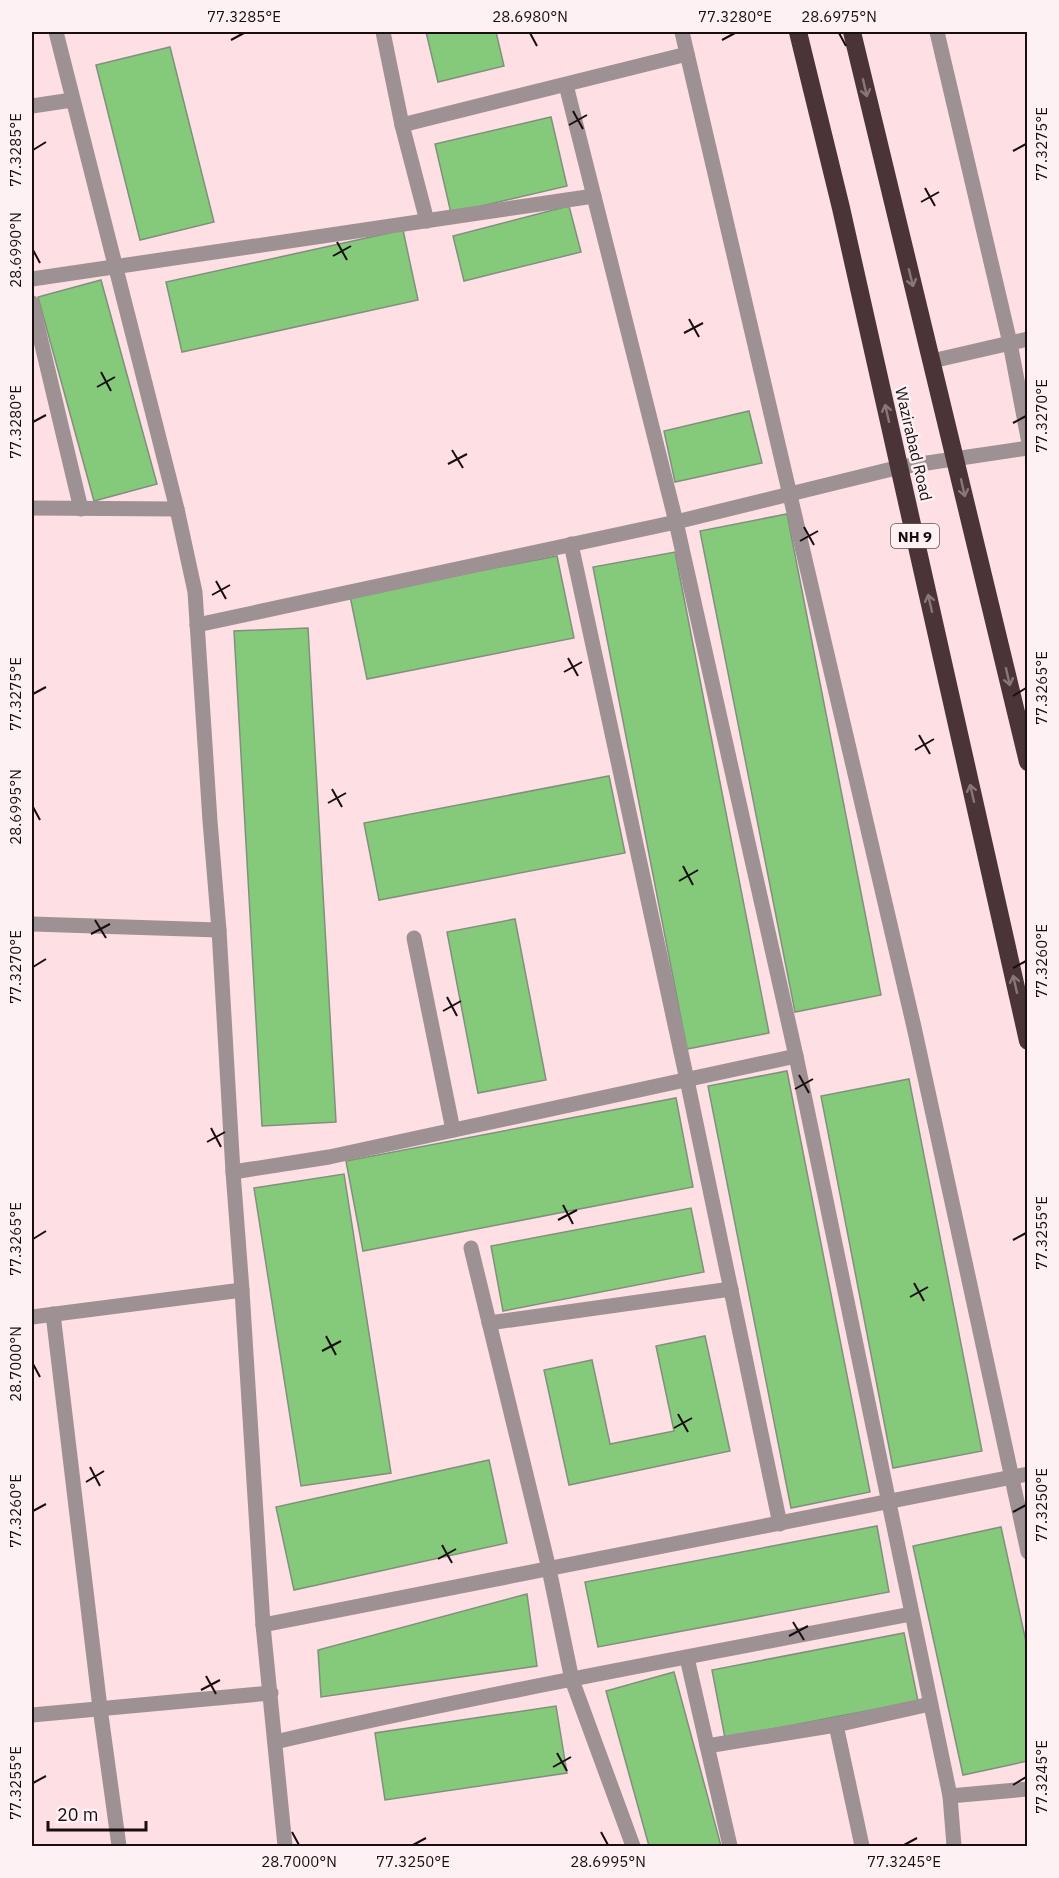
<svg xmlns="http://www.w3.org/2000/svg" width="1059" height="1878" font-family="'IBM Plex Sans',sans-serif">
<style>
.building{fill:#85ca7b;stroke:#80907d;stroke-width:1.5}
.lines{fill:none;stroke-linecap:round;stroke-linejoin:round}
.street{stroke:#9e9194;stroke-width:15}
.highway{stroke:#4b3438;stroke-width:18}
.oneway{stroke:#897679}
.ticks{fill:none;stroke:#180e10;stroke-width:2}
.labels{text-anchor:middle;dominant-baseline:central;stroke-width:5;stroke-linejoin:round;paint-order:stroke}
.shield{fill:#fdf1f3;stroke:#5d5254;stroke-width:1.5}
.shield-label{font-size:15px;font-weight:bold;fill:#180e10}
.street-label{font-size:16px;fill:#180e10;stroke:#fdf1f3}
.neatline{fill:none;stroke:#180e10;stroke-width:2}
.ticks-label{font-size:15px;text-anchor:middle;fill:#180e10}
</style>
<rect width="100%" height="100%" fill="#fddfe4"/>
<!-- building -->
<g class="building">
<path d="M 426,32 L 496,32 L 504,66 L 438,82 Z"/>
<path d="M 170,47 L 214,222 L 140,240 L 96,65 Z"/>
<path d="M 551,117 L 567,186 L 451,213 L 435,144 Z"/>
<path d="M 569,206 L 581,252 L 464,281 L 453,236 Z"/>
<path d="M 403,230 L 418,300 L 182,352 L 166,282 Z"/>
<path d="M 101,280 L 157,484 L 94,501 L 38,297 Z"/>
<path d="M 749,411 L 762,463 L 675,482 L 664,431 Z"/>
<path d="M 787,514 L 881,995 L 795,1012 L 700,531 Z"/>
<path d="M 675,552 L 769,1033 L 687,1049 L 593,567 Z"/>
<path d="M 557,556 L 574,638 L 367,679 L 350,596 Z"/>
<path d="M 308,628 L 336,1122 L 262,1126 L 234,631 Z"/>
<path d="M 609,776 L 625,853 L 379,900 L 364,823 Z"/>
<path d="M 515,919 L 546,1080 L 478,1093 L 447,932 Z"/>
<path d="M 787,1071 L 870,1492 L 791,1508 L 708,1086 Z"/>
<path d="M 909,1079 L 982,1451 L 893,1468 L 821,1096 Z"/>
<path d="M 676,1098 L 693,1187 L 363,1251 L 346,1161 Z"/>
<path d="M 344,1174 L 391,1473 L 301,1486 L 254,1188 Z"/>
<path d="M 691,1208 L 704,1272 L 503,1311 L 491,1246 Z"/>
<path d="M 705,1336 L 730,1451 L 569,1485 L 544,1370 L 592,1360 L 610,1444 L 674,1431 L 656,1346 Z"/>
<path d="M 489,1460 L 507,1543 L 294,1590 L 276,1507 Z"/>
<path d="M 877,1526 L 889,1592 L 598,1647 L 585,1582 Z"/>
<path d="M 1001,1527 L 1028,1651 L 1028,1761 L 963,1775 L 913,1546 Z"/>
<path d="M 527,1594 L 537,1666 L 321,1697 L 318,1650 Z"/>
<path d="M 904,1633 L 918,1701 L 725,1738 L 712,1670 Z"/>
<path d="M 674,1672 L 721,1846 L 649,1846 L 606,1691 Z"/>
<path d="M 556,1706 L 567,1773 L 385,1800 L 375,1733 Z"/>
</g>
<g class="lines">
<!-- street -->
<g class="street">
<path d="M 56,32 L 177,509 L 195,592 L 210,821 L 219,930 L 233,1172 L 242,1290 L 263,1625 L 285,1846"/>
<path d="M 383,32 L 402,125 L 427,221"/>
<path d="M 682,32 L 914,1027 L 1028,1552"/>
<path d="M 937,32 L 1010,343 L 1028,438"/>
<path d="M 566,85 L 676,522 L 796,1056 L 950,1796 L 954,1846"/>
<path d="M 32,106 L 72,100"/>
<path d="M 402,125 L 687,54"/>
<path d="M 32,279 L 594,196"/>
<path d="M 32,303 L 81,509"/>
<path d="M 932,361 L 1028,339"/>
<path d="M 32,508 L 177,509"/>
<path d="M 571,544 L 687,1080 L 780,1524"/>
<path d="M 197,625 L 676,522 L 900,467 L 1028,448"/>
<path d="M 32,924 L 219,930"/>
<path d="M 414,938 L 453,1130"/>
<path d="M 233,1172 L 329,1157 L 796,1056"/>
<path d="M 471,1248 L 549,1569 L 572,1680 L 633,1846"/>
<path d="M 53,1314 L 100,1708 L 119,1846"/>
<path d="M 32,1317 L 242,1290"/>
<path d="M 489,1323 L 731,1289"/>
<path d="M 263,1625 L 1028,1474"/>
<path d="M 687,1658 L 730,1846"/>
<path d="M 32,1715 L 271,1693"/>
<path d="M 836,1725 L 930,1704"/>
<path d="M 275,1742 C 486,1693 699,1655 911,1614"/>
<path d="M 707,1746 L 836,1725 L 862,1846"/>
<path d="M 950,1796 L 1028,1789"/>
</g>
<!-- highway -->
<g class="highway">
<path d="M 798,32 L 841,208 L 1028,1041"/>
<path d="M 852,32 L 1028,762"/>
</g>
</g>
<!-- one-way arrows -->
<defs><path id="oneway-shaft" d="M-6 0H5M1.5-3L5.5 0L1.5 3" fill="none" stroke-width="1.6" stroke-linecap="round" stroke-linejoin="round" transform="scale(1.5)"/></defs>
<g class="oneway">
<use href="#oneway-shaft" transform="translate(865 88) rotate(77)"/>
<use href="#oneway-shaft" transform="translate(911 278) rotate(76)"/>
<use href="#oneway-shaft" transform="translate(887 413) rotate(-103)"/>
<use href="#oneway-shaft" transform="translate(963 488) rotate(77)"/>
<use href="#oneway-shaft" transform="translate(930 603) rotate(-103)"/>
<use href="#oneway-shaft" transform="translate(1008 677) rotate(77)"/>
<use href="#oneway-shaft" transform="translate(972 793) rotate(-103)"/>
<use href="#oneway-shaft" transform="translate(1015 984) rotate(-103)"/>
</g>
<!-- ticks -->
<path class="ticks" d="M 530,33 L 537,46M 839,33 L 846,46M 231,40 L 244,33M 722,40 L 735,33M 573,111 L 583,129M 569,125 L 587,115M 33,150 L 46,142M 1013,151 L 1026,144M 925,188 L 935,206M 921,202 L 939,192M 337,242 L 347,260M 33,250 L 40,263M 333,256 L 351,246M 689,319 L 699,337M 684,333 L 703,323M 101,372 L 111,391M 97,387 L 115,377M 33,422 L 46,415M 1013,423 L 1026,416M 452,450 L 463,468M 448,464 L 467,454M 804,527 L 814,545M 800,541 L 818,531M 216,581 L 226,599M 212,595 L 230,585M 568,658 L 578,676M 564,672 L 582,662M 33,694 L 46,687M 1013,696 L 1026,688M 919,735 L 930,754M 915,750 L 934,739M 332,789 L 342,807M 328,803 L 346,793M 33,807 L 40,820M 683,866 L 693,885M 679,881 L 698,870M 95,920 L 106,938M 91,934 L 110,924M 33,967 L 46,959M 1013,968 L 1026,961M 447,997 L 457,1016M 443,1011 L 461,1001M 799,1075 L 809,1093M 795,1089 L 813,1079M 211,1128 L 221,1147M 207,1142 L 225,1132M 563,1205 L 573,1224M 558,1220 L 577,1210M 33,1239 L 46,1231M 1013,1240 L 1026,1233M 914,1283 L 924,1301M 910,1297 L 928,1287M 326,1336 L 336,1355M 322,1351 L 341,1341M 33,1364 L 40,1377M 678,1414 L 688,1432M 674,1428 L 692,1418M 90,1467 L 100,1486M 86,1482 L 104,1471M 33,1511 L 46,1504M 1013,1512 L 1026,1505M 442,1545 L 452,1563M 438,1559 L 456,1549M 793,1622 L 804,1640M 789,1636 L 808,1626M 206,1676 L 216,1694M 201,1690 L 220,1680M 557,1753 L 567,1771M 553,1767 L 571,1757M 33,1783 L 46,1776M 1013,1785 L 1026,1777M 292,1832 L 299,1845M 601,1832 L 608,1845M 413,1845 L 426,1838M 904,1845 L 917,1838"/>
<g class="labels">
<!-- shield labels -->
<rect class="shield" x="891" y="524" width="48" height="24" rx="4.5"/>
<g class="shield-label">
<text x="915" y="536">NH 9</text>
</g>
<!-- street labels -->
<g class="street-label">
<text transform="translate(914 444) rotate(77)">Wazirabad Road</text>
</g>
</g>
<!-- border -->
<rect width="1059" height="1878" fill="none" stroke="#fdf1f3" stroke-width="66"/>
<!-- scale -->
<path d="M48 1821v9h98v-9" fill="none" stroke="#180e10" stroke-width="3"/>
<text x="57" y="1821" font-size="18" fill="#180e10" stroke="#fdf1f3" stroke-width="4.5" paint-order="stroke">20 m</text>
<rect x="33" y="33" width="993" height="1812" class="neatline"/>
<g class="ticks-label">
<text x="244" y="22">77.3285°E</text>
<text x="530" y="22">28.6980°N</text>
<text x="735" y="22">77.3280°E</text>
<text x="839" y="22">28.6975°N</text>
<text transform="translate(1042 144) rotate(-90)" y="5">77.3275°E</text>
<text transform="translate(16 150) rotate(-90)" y="5">77.3285°E</text>
<text transform="translate(16 250) rotate(-90)" y="5">28.6990°N</text>
<text transform="translate(1042 416) rotate(-90)" y="5">77.3270°E</text>
<text transform="translate(16 422) rotate(-90)" y="5">77.3280°E</text>
<text transform="translate(1042 688) rotate(-90)" y="5">77.3265°E</text>
<text transform="translate(16 694) rotate(-90)" y="5">77.3275°E</text>
<text transform="translate(16 807) rotate(-90)" y="5">28.6995°N</text>
<text transform="translate(1042 961) rotate(-90)" y="5">77.3260°E</text>
<text transform="translate(16 967) rotate(-90)" y="5">77.3270°E</text>
<text transform="translate(1042 1233) rotate(-90)" y="5">77.3255°E</text>
<text transform="translate(16 1239) rotate(-90)" y="5">77.3265°E</text>
<text transform="translate(16 1364) rotate(-90)" y="5">28.7000°N</text>
<text transform="translate(1042 1505) rotate(-90)" y="5">77.3250°E</text>
<text transform="translate(16 1511) rotate(-90)" y="5">77.3260°E</text>
<text transform="translate(1042 1777) rotate(-90)" y="5">77.3245°E</text>
<text transform="translate(16 1783) rotate(-90)" y="5">77.3255°E</text>
<text x="299" y="1867">28.7000°N</text>
<text x="413" y="1867">77.3250°E</text>
<text x="608" y="1867">28.6995°N</text>
<text x="904" y="1867">77.3245°E</text>
</g>
</svg>
